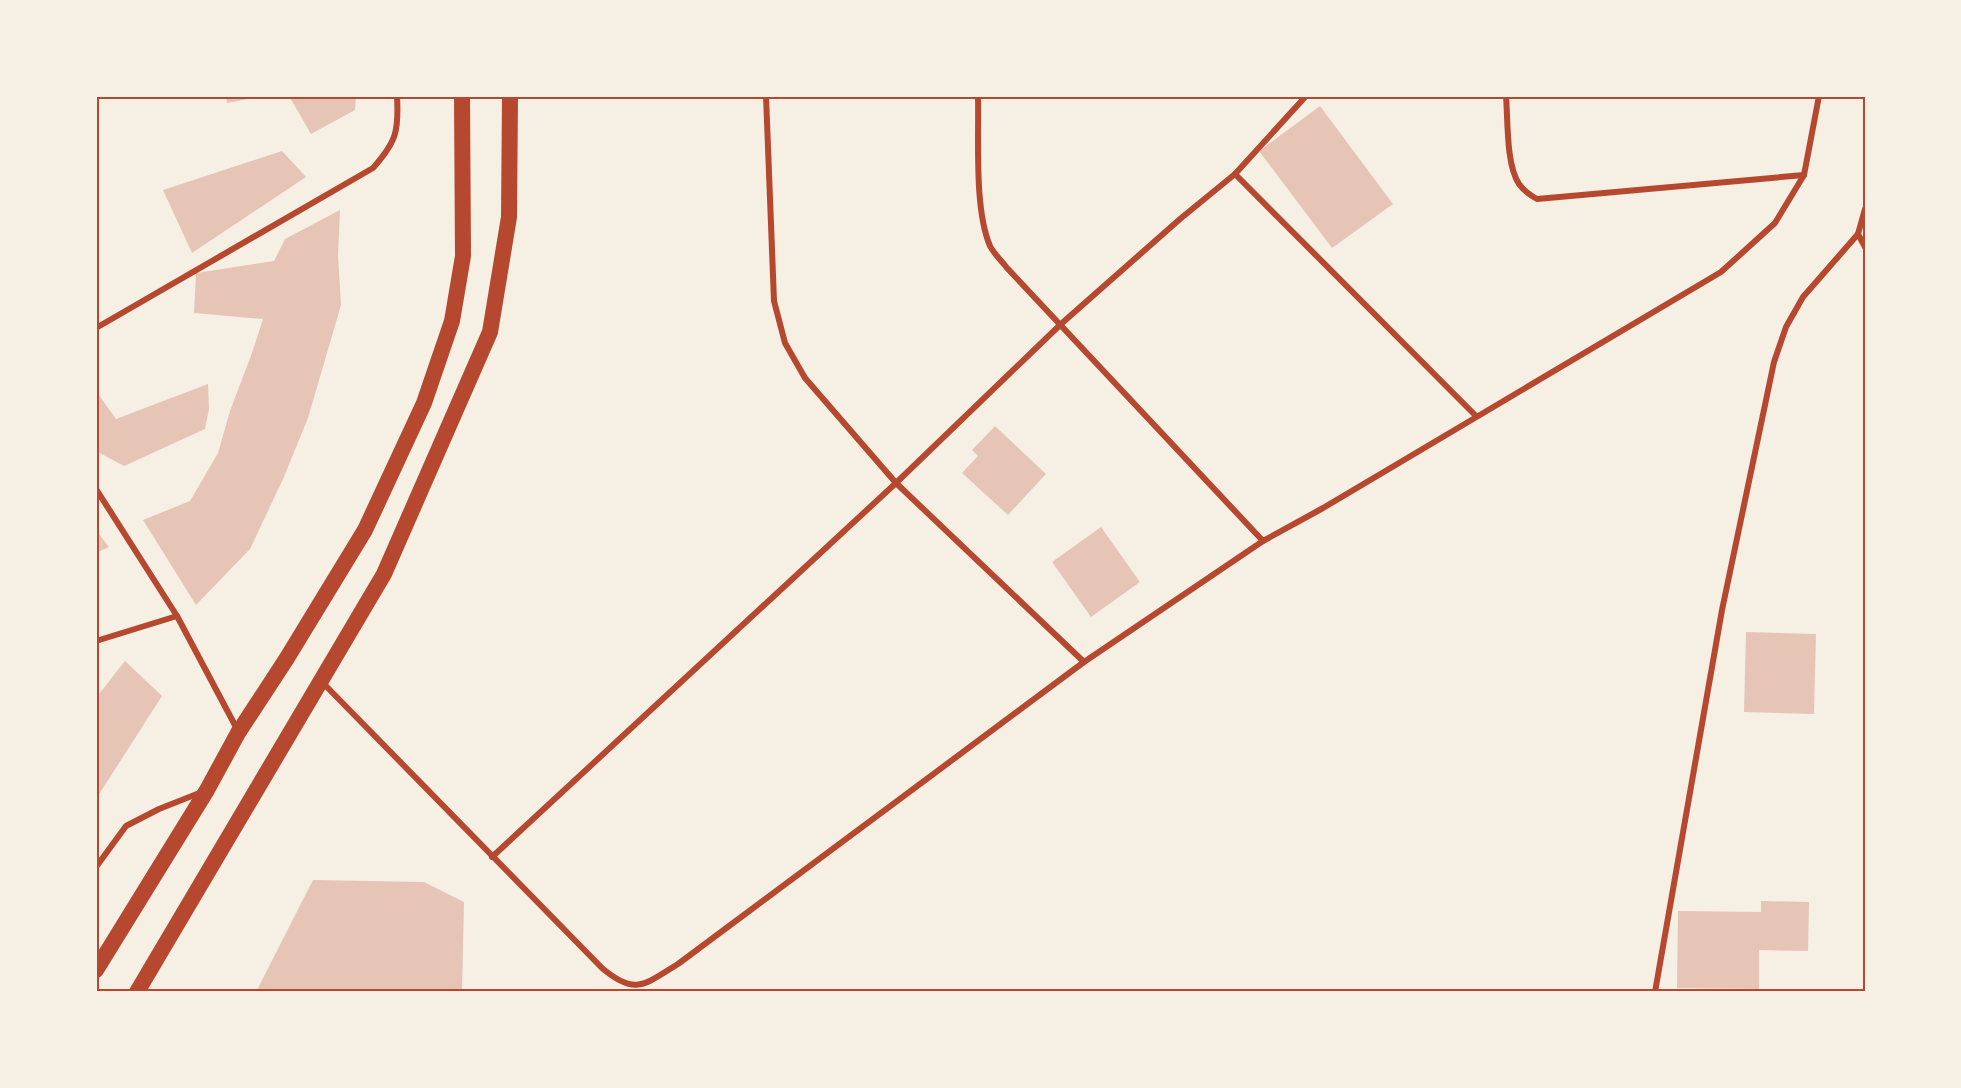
<svg xmlns="http://www.w3.org/2000/svg" width="1961" height="1088" font-family="'Exo 2',sans-serif">
<style>
.building{fill:#e6c5b7}
.lines{fill:none;stroke-linecap:round;stroke-linejoin:round}
.minor{stroke:#b5482f;stroke-width:6}
.trunk{stroke:#b5482f;stroke-width:16}
.neatline{fill:none;stroke:#b5482f;stroke-width:2}
</style>
<rect width="100%" height="100%" fill="#f6efe4"/>
<!-- building -->
<g class="building">
<path d="M 226,96 L 258,96 L 259,97 L 227,103 Z"/>
<path d="M 289,96 L 356,96 L 355,110 L 311,134 Z"/>
<path d="M 1320,106 L 1393,204 L 1332,248 L 1259,151 Z"/>
<path d="M 282,151 L 306,177 L 192,253 L 163,190 Z"/>
<path d="M 340,210 L 338,256 L 341,305 L 308,418 L 283,479 L 250,549 L 196,605 L 143,520 L 190,501 L 218,453 L 230,411 L 252,353 L 263,319 L 194,313 L 196,273 L 274,261 L 285,239 Z"/>
<path d="M 208,384 L 209,409 L 205,429 L 124,466 L 96,451 L 96,391 L 116,419 Z"/>
<path d="M 995,426 L 1046,474 L 1008,515 L 962,473 L 978,456 L 972,450 Z"/>
<path d="M 1101,527 L 1140,582 L 1091,617 L 1052,562 Z"/>
<path d="M 96,530 L 109,547 L 96,553 Z"/>
<path d="M 1746,632 L 1816,634 L 1814,714 L 1744,712 Z"/>
<path d="M 125,661 L 162,696 L 96,799 L 96,698 Z"/>
<path d="M 313,880 L 424,882 L 464,902 L 462,992 L 256,992 Z"/>
<path d="M 1761,901 L 1809,902 L 1808,951 L 1759,950 L 1759,989 L 1677,988 L 1678,911 L 1761,912 Z"/>
</g>
<g class="lines">
<!-- minor -->
<g class="minor">
<path d="M 766,96 L 774,301 L 785,343 L 805,378 L 896,483 L 1084,662"/>
<path d="M 978,96 C 979,138 974,209 990,246 C 994,254 1002,261 1007,268 L 1263,541"/>
<path d="M 1506,96 C 1508,120 1506,165 1519,184 C 1524,191 1530,195 1537,199 L 1804,175"/>
<path d="M 1235,174 L 1476,416"/>
<path d="M 1858,234 L 1865,247"/>
<path d="M 96,328 L 373,168 C 396,142 399,132 397,96"/>
<path d="M 96,489 L 177,616 L 237,729"/>
<path d="M 96,641 L 177,616"/>
<path d="M 323,683 L 602,968 C 635,996 644,985 678,964 L 1084,662 L 1263,541 L 1323,508 L 1721,272 L 1775,223 L 1804,175 L 1819,96"/>
<path d="M 492,857 L 896,483 L 1061,324 L 1180,219 L 1235,174 L 1306,96"/>
<path d="M 96,867 L 126,826 L 159,809 L 202,792"/>
<path d="M 1655,992 L 1722,610 L 1774,362 L 1786,327 L 1803,297 L 1858,234 L 1865,209"/>
</g>
<!-- trunk -->
<g class="trunk">
<path d="M 96,970 L 207,790 L 238,733 L 287,658 L 365,530 L 424,403 L 452,321 L 463,256 L 462,96"/>
<path d="M 137,992 L 384,574 L 490,332 L 509,217 L 510,96"/>
</g>
</g>
<!-- border -->
<rect width="1961" height="1088" fill="none" stroke="#f6efe4" stroke-width="195"/>
<rect x="98" y="98" width="1766" height="892" class="neatline"/>
</svg>
